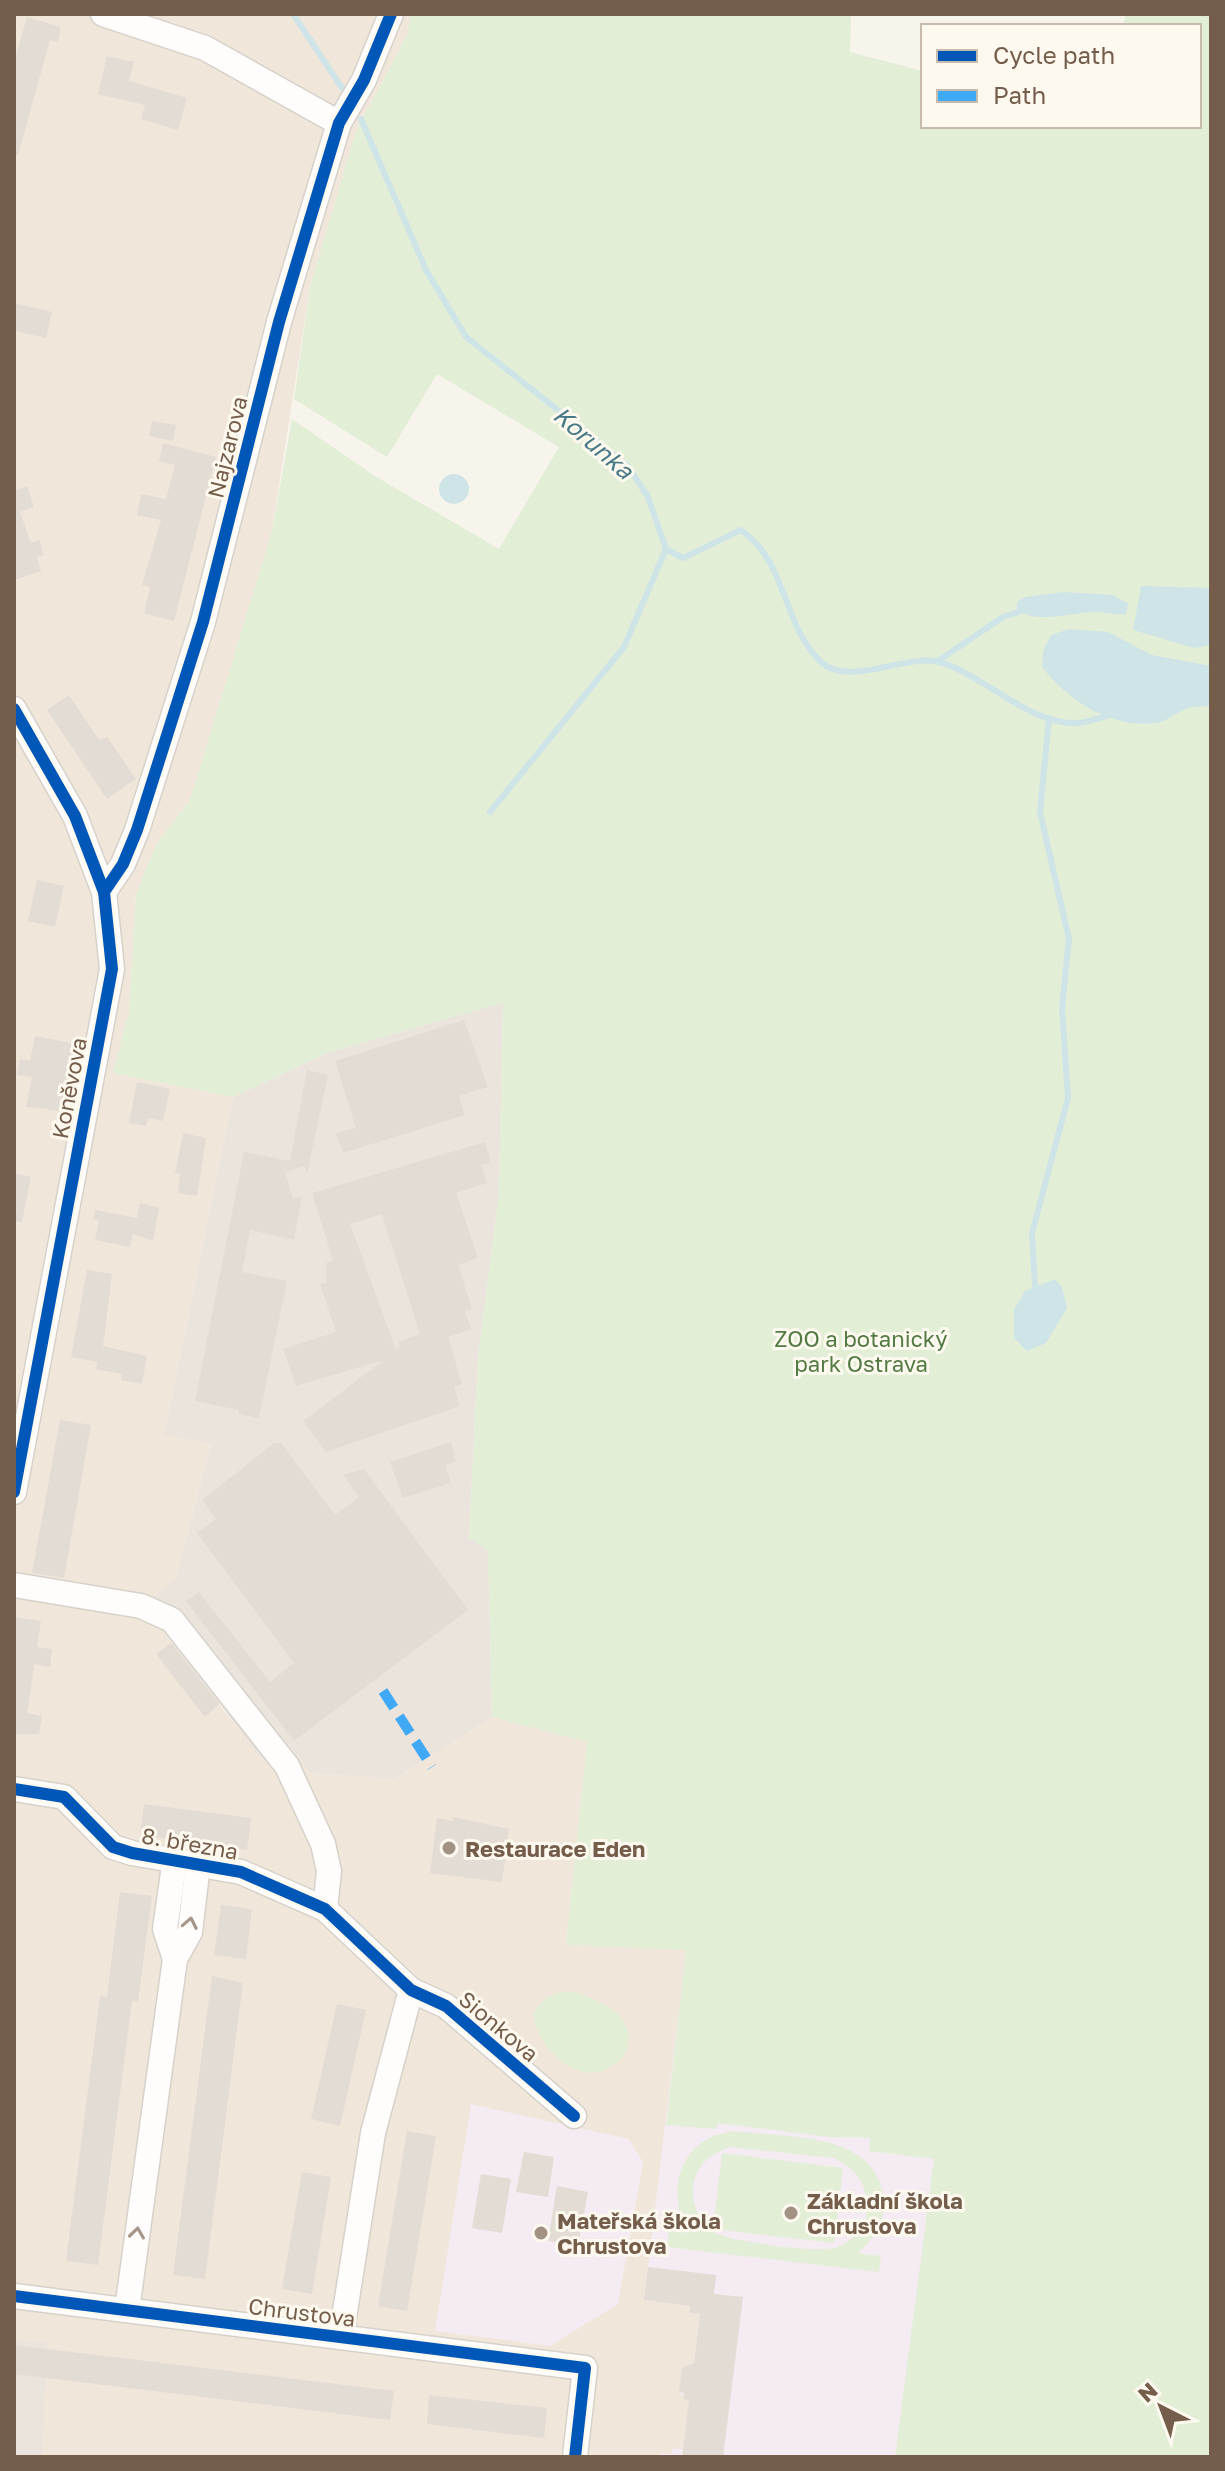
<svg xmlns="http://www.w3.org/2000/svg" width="1225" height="2471" font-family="'Golos Text',sans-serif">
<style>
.residential{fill:#f0e7da}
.industrial{fill:#eae4dd}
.education{fill:#f4ebf3}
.green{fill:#e3eed7;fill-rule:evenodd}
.water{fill:#cee4e7}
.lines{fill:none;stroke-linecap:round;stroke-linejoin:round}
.stream{stroke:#cee4e7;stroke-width:6}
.building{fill:#e3dcd4;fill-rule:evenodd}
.minor-casing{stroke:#d6d1ca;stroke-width:27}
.minor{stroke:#fefdfc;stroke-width:24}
.quiet{stroke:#3fa9f5;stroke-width:10;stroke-dasharray:20 10;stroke-linecap:butt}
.cycleway-casing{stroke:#fef9ee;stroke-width:17}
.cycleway{stroke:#0057b8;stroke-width:12}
.oneway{stroke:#a5958a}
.poi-dot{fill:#a29284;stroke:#fef9ee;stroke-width:3}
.labels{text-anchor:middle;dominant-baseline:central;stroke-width:6;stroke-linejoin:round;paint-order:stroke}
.street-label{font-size:22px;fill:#755d4c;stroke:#fef9ee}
.park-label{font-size:22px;fill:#527a44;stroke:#fef9ee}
.poi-label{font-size:22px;font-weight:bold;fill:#755d4c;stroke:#fef9ee;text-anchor:start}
.water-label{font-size:24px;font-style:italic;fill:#477a87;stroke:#fef9ee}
</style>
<rect width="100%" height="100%" fill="#f7f4ec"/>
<!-- residential -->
<path class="residential" d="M 14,14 L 411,14 L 407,36 L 357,128 L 310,287 L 272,531 L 190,800 L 156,845 L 136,894 L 129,1011 L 113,1073 L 233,1097 L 164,1434 L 211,1442 L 176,1579 L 150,1601 L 188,1619 L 167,1637 L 260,1757 L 284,1741 L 311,1773 L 395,1779 L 492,1717 L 587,1742 L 566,1945 L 686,1949 L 684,1968 L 941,2114 L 895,2457 L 14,2457 Z"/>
<!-- industrial -->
<g class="industrial">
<path d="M 503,1002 L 499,1193 L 478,1358 L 469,1538 L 488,1549 L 492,1717 L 395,1779 L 311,1773 L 284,1742 L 260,1758 L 220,1704 L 205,1717 L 157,1654 L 172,1643 L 167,1637 L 187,1619 L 149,1600 L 176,1579 L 211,1443 L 164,1435 L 233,1097 L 327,1053 Z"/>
<path d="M 14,2341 L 47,2342 L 42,2457 L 14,2457 Z"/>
</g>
<!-- education -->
<g class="education">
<path d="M 684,1968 L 941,2114 L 895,2457 L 659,2457 L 660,2453 L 671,2454 L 673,2448 L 683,2449 L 689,2400 L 679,2392 L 682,2368 L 694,2363 L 700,2314 L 690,2313 L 690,2306 L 644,2300 Z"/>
<path d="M 471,2104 L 629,2139 L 643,2162 L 618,2304 L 550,2346 L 435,2331 Z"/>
</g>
<!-- green -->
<g class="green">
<path d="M 411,14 L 851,14 L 850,52 L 923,71 L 923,126 L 1199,126 L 1199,26 L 1123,26 L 1126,14 L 1211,14 L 1211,2457 L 895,2457 L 934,2159 L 869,2151 L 870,2138 L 830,2137 L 718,2123 L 716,2129 L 666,2125 L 686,1950 L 566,1945 L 587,1742 L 492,1717 L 488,1550 L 469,1538 L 478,1358 L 499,1193 L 503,1003 L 327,1053 L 233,1097 L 113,1073 L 129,1011 L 136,894 L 156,845 L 190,800 L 272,531 L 292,419 L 375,476 L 499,549 L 559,447 L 437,374 L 387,457 L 294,399 L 310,287 L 357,128 L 407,36 Z"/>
<path d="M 567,1991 C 599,1997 646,2019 622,2059 C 615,2064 607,2070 598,2072 C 568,2079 533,2040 533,2012 L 547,1997 Z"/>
<path d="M 734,2131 C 784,2138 877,2130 884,2199 C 886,2220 874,2240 858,2253 L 881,2256 L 879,2272 L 667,2247 L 669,2231 L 690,2233 C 662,2192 681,2136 734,2131 ZM 731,2147 L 833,2158 C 874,2173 882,2230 837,2247 C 818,2254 734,2242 715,2233 C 680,2207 687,2158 731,2147 Z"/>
<path d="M 722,2153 L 843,2168 L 834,2243 L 713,2229 Z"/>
</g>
<!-- water -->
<g class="water">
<circle cx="454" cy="489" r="15"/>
<path d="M 1141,586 L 1211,588 L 1211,645 L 1194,648 L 1133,630 Z"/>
<path d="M 1063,592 L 1112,595 L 1128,603 L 1126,614 C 1117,615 1110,613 1100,612 C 1076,611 1039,625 1017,610 L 1017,602 L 1025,597 Z"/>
<path d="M 1069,629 L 1108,632 L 1152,655 L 1211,666 L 1211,706 C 1203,707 1193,706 1186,709 C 1176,713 1167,721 1157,723 C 1111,729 1069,701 1042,667 L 1043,651 L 1051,635 Z"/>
<path d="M 1055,1279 L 1062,1287 L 1067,1308 L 1046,1343 L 1027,1351 L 1014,1338 L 1014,1310 L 1025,1291 Z"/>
</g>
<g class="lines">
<!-- stream -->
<g class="stream">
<path d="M 293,14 L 342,88"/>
<path d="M 361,119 L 426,270 L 466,337 L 628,466 L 648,497 L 666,549 L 683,558 L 741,530 C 788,563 782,625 821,662 C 849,688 908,653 939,662 C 983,674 1031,726 1077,723 C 1089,722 1102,717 1113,714"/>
<path d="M 938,661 L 1003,617 L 1025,610"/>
<path d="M 490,812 L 624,647 L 666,549"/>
<path d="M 1035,1286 L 1032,1233 L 1068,1098 L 1062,1008 L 1069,939 L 1040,812 L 1049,718"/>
</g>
</g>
<!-- building -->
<g class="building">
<path d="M 27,17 L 61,27 L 58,42 L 50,40 L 18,155 L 14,154 L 14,62 Z"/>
<path d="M 107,56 L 134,62 L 129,81 L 187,98 L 178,130 L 141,119 L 145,105 L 98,94 Z"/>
<path d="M 14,303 L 52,312 L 46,338 L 14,331 Z"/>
<path d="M 152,421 L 176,425 L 173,441 L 149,436 Z"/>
<path d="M 163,443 L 216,457 L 174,621 L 144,613 L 150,587 L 142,585 L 161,520 L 137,515 L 141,494 L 166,499 L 175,465 L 159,461 Z"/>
<path d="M 27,486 L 34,507 L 20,512 L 31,543 L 39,540 L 44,555 L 37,557 L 41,571 L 14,580 L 14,491 Z"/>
<path d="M 69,695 L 99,740 L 107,737 L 136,779 L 107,799 L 47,710 Z"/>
<path d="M 37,880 L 64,886 L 55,927 L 28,921 Z"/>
<path d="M 464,1020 L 488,1087 L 459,1096 L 465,1115 L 343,1153 L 336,1133 L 356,1128 L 335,1061 Z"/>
<path d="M 35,1036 L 77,1044 L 64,1111 L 26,1107 L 32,1077 L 17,1075 L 20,1059 L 30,1061 Z"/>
<path d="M 307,1070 L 328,1075 L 307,1174 L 304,1166 L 285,1172 L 293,1199 L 302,1196 L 294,1240 L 250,1230 L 242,1272 L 287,1281 L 259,1418 L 239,1414 L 239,1410 L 195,1401 L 244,1152 L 290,1161 Z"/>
<path d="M 137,1082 L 170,1089 L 163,1121 L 148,1118 L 146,1126 L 129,1123 Z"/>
<path d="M 183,1133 L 206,1138 L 197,1196 L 178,1193 L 180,1174 L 175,1173 Z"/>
<path d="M 485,1142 L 491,1163 L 481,1165 L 487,1183 L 456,1193 L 478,1258 L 458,1265 L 472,1309 L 465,1311 L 471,1329 L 448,1337 L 462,1384 L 454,1387 L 460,1406 L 326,1452 L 303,1421 L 384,1360 L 296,1386 L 283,1349 L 336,1332 L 320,1284 L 326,1283 L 326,1263 L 333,1260 L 312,1193 ZM 382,1214 L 420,1334 L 398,1342 L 400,1347 L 396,1350 L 350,1224 Z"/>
<path d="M 14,1173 L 31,1177 L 22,1222 L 14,1222 Z"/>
<path d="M 140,1203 L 159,1208 L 153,1241 L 133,1234 L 130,1247 L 95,1240 L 99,1221 L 93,1219 L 96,1210 L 137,1218 Z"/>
<path d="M 87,1270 L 112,1274 L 103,1346 L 147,1356 L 142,1384 L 121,1380 L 122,1374 L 96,1369 L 97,1362 L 71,1357 Z"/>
<path d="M 60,1420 L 91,1425 L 64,1578 L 32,1573 Z"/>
<path d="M 451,1442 L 456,1462 L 445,1465 L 451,1483 L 403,1498 L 390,1462 Z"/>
<path d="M 274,1443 L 281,1443 L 335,1515 L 359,1497 L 343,1475 L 364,1469 L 468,1610 L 294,1741 L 186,1601 L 199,1592 L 270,1682 L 294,1663 L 197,1533 L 216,1519 L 202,1500 Z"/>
<path d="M 14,1617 L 41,1621 L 37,1647 L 52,1649 L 50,1667 L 34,1664 L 31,1688 L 27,1713 L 42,1716 L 39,1734 L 14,1734 Z"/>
<path d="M 171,1643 L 219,1704 L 205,1717 L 156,1654 Z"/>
<path d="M 144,1804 L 251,1818 L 247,1850 L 140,1835 Z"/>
<path d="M 453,1817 L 509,1829 L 502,1882 L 430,1873 L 437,1818 L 453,1821 Z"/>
<path d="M 120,1892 L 152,1896 L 138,2002 L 132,2001 L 98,2265 L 66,2261 L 100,1996 L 107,1997 Z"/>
<path d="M 221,1905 L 252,1909 L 246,1959 L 214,1955 Z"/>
<path d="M 212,1976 L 243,1983 L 205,2279 L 173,2275 Z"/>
<path d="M 337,2004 L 366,2010 L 340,2126 L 311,2119 Z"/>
<path d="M 407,2131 L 436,2136 L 407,2311 L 378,2306 Z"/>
<path d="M 524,2152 L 554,2157 L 548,2197 L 516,2192 Z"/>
<path d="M 302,2172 L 331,2177 L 312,2294 L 282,2289 Z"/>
<path d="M 481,2174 L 511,2179 L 502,2233 L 472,2228 Z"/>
<path d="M 557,2186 L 588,2192 L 578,2246 L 548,2241 Z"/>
<path d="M 648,2267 L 716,2275 L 714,2294 L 743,2297 L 723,2457 L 682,2457 L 689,2400 L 684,2399 L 684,2393 L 679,2392 L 682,2368 L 694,2363 L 700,2314 L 690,2313 L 690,2306 L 644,2300 Z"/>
<path d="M 14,2345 L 394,2391 L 390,2420 L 14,2374 Z"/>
<path d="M 429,2395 L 547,2408 L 544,2438 L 427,2424 Z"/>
</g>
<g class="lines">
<!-- minor casing -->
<g class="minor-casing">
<g id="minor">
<path d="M 103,14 L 205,48 L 339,123"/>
<path d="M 14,709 L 75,816 L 104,892 L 112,969 L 14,1492"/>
<path d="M 104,892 L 123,864 L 137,830 L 203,622 L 279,322 L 339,123 L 364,80 L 391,14"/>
<path d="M 14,1585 L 141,1606 L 172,1620 L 287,1766 L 323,1844 L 329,1871 L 325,1909"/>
<path d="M 14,1789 L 64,1797 L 113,1847 L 132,1853 L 241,1872 L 325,1909 L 411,1990 L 446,2006 L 574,2116"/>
<path d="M 175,1959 L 165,1929 L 175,1859"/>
<path d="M 14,2296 L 585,2368 L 575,2457"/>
<path d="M 127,2310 L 175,1959 L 190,1932 L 198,1864"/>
<path d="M 341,2337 L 373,2133 L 411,1990"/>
</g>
</g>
<!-- minor -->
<use href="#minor" class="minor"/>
<!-- quiet -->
<path class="quiet" d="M 383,1691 L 432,1767"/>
<!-- cycleway casing -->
<g class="cycleway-casing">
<g id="cycleway">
<path d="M 14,709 L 75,816 L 104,892 L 112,969 L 14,1492"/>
<path d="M 104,892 L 123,864 L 137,830 L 203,622 L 279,322 L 339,123 L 364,80 L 391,14"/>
<path d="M 14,1789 L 64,1797 L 113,1847 L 132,1853 L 241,1872 L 325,1909 L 411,1990 L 446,2006 L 574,2116"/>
<path d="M 14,2296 L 585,2368 L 575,2457"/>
</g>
</g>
<!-- cycleway -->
<use href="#cycleway" class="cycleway"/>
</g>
<!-- one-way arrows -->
<defs><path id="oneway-chevron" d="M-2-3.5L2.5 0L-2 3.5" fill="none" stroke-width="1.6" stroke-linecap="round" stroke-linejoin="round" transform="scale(2)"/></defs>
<g class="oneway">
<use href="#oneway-chevron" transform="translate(190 1923) rotate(-79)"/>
<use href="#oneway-chevron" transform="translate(137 2233) rotate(-82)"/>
</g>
<!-- markers -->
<g class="poi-dot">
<circle cx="449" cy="1848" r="8"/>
<circle cx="791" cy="2213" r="8"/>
<circle cx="541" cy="2233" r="8"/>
</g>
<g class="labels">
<!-- street labels -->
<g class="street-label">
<text transform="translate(227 447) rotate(-76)">Najzarova</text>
<text transform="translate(69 1088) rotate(-79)">Koněvova</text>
<text transform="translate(190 1843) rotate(10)">8. března</text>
<text transform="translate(499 2026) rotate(40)">Sionkova</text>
<text transform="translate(302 2312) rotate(7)">Chrustova</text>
</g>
<!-- park labels -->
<g class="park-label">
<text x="861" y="1338">ZOO a botanický<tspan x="861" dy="25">park Ostrava</tspan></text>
</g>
<!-- poi labels -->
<g class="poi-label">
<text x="465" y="1848">Restaurace Eden</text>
<text x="807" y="2200">Základní škola<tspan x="807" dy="25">Chrustova</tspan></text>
<text x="557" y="2220">Mateřská škola<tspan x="557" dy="25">Chrustova</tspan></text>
</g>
<!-- water labels -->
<g class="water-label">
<text transform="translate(594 442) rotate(41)">Korunka</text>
</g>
</g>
<!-- border -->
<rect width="1225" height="2471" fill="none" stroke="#755d4c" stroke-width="32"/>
<!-- legend -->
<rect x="921" y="24" width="280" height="104" fill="#fef9ee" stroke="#c7bbad" stroke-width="2"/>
<rect x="937" y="50" width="40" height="12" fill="#0057b8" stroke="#c7bbad" stroke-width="2"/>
<text x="993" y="64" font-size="24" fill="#755d4c">Cycle path</text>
<rect x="937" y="90" width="40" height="12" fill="#3fa9f5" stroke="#c7bbad" stroke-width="2"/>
<text x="993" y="104" font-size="24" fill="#755d4c">Path</text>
<!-- north arrow -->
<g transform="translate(1161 2407) rotate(318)" stroke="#fef9ee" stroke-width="6" paint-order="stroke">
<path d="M0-6L14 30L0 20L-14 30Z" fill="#755d4c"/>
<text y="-12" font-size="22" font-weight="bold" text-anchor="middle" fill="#755d4c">N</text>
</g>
</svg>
